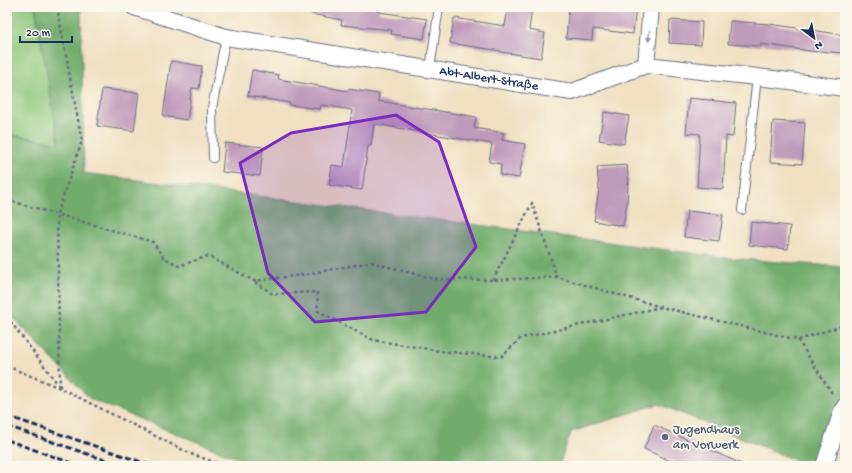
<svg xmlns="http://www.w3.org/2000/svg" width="852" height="473" font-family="'Gochi Hand',sans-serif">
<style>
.green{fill:#8cc77c;stroke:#547b6d}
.forest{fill:#71ac6c;stroke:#466e65}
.building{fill:#be9abb}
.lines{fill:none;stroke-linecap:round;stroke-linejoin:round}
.lane-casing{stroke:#666d81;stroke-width:10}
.street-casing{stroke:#666d81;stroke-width:18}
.path{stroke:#666d81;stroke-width:2.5;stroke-dasharray:3 3;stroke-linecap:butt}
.lane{stroke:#fff;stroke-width:8}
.street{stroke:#fff;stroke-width:16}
.rail{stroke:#1b2f5e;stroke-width:3;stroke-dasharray:6 3;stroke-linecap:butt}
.oneway{fill:#8d97ae}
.marked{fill:#7b2cbf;fill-opacity:0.2;stroke:#7b2cbf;stroke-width:3;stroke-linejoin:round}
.service-dot{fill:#5c6f8a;stroke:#fbf7ec;stroke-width:1.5}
.labels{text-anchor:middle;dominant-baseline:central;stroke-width:3.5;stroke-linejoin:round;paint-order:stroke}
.street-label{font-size:13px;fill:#1b2f5e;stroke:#fbf7ec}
.service-label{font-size:13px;fill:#4e5e75;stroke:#fbf7ec;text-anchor:start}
</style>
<rect width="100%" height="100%" fill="#fbf7ec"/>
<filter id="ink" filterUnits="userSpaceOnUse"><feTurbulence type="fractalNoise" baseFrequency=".025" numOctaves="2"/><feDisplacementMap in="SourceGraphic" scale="8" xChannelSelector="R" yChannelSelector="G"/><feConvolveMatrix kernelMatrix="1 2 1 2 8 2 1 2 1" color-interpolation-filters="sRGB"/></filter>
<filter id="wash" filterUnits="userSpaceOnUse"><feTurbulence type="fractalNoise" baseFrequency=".012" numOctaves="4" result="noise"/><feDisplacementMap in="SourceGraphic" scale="16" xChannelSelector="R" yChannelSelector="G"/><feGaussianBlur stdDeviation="0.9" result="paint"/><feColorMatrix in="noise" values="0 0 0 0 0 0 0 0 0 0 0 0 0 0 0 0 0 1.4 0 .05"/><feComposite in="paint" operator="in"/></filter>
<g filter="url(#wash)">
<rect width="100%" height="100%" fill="#f0e0c1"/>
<!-- green -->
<path class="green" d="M 7,7 L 35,7 L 59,143 L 7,134 Z"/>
<!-- forest -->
<path class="forest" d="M 35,7 L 81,7 L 84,173 L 728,258 L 845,267 L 845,406 L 824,466 L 809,466 L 659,404 L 571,432 L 559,466 L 257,466 L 90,399 L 7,311 L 7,134 L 59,143 Z"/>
<g id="blocks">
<!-- building -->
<g class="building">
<path d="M 312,7 L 379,7 L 379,12 L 427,19 L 424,39 L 391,34 L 392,30 L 341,25 L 342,20 L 311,14 Z"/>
<path d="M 508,7 L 518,9 L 519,7 L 532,7 L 529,30 L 545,33 L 541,58 L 501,52 L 501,51 L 450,43 L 454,18 L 505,26 Z"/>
<path d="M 569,7 L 636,7 L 633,34 L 593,29 L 592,40 L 566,38 Z"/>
<path d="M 670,20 L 702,22 L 701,45 L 669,43 Z"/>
<path d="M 730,21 L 769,24 L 845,35 L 845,53 L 817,51 L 817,52 L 761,44 L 761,46 L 728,44 Z"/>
<path d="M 171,61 L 202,66 L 199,89 L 192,88 L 187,120 L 163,116 Z"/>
<path d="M 252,70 L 279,75 L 278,79 L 348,91 L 348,89 L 379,94 L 378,101 L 476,117 L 474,128 L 504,133 L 502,140 L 525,144 L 519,178 L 500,175 L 501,164 L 489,162 L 492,144 L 374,124 L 371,146 L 368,146 L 362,190 L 329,185 L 332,165 L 344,167 L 352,110 L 321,105 L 320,109 L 290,105 L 290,103 L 248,96 Z"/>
<path d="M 102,89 L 139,93 L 134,131 L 97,126 Z"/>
<path d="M 689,98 L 736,103 L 733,137 L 726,136 L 723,189 L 697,187 L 700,134 L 686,133 Z"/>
<path d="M 604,112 L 629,116 L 624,144 L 599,140 Z"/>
<path d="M 773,121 L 805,123 L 802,164 L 770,162 Z"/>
<path d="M 225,143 L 263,147 L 260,176 L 222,172 Z"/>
<path d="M 627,165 L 629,184 L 628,183 L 627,203 L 623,226 L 594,221 L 599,190 L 597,167 Z"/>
<path d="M 687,211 L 723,215 L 719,241 L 684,237 Z"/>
<path d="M 751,222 L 790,226 L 788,249 L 749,245 Z"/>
<path d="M 654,425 L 746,466 L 682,466 L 644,449 Z"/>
</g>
</g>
</g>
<g filter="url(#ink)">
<use href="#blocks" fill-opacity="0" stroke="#666d81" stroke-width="1"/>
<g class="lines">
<!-- lane casing -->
<g class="lane-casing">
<g id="lane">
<path d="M 430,69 L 439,7"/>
<path d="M 213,158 L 212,108 L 226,37"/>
<path d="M 742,210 L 757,77"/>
</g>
</g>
<!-- street casing -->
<g class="street-casing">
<g id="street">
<path id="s1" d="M 134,7 L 226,37 L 572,92 L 646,65 L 757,77 L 845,88"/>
<path d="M 646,65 L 651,7"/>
<path d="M 824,466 L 842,411 L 845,406"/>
</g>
</g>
<!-- path -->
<g class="path">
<path d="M 57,7 L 82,141 L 57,214 L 60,388"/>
<path d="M 7,200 L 153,242 L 163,257 L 179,266 L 208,256 L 254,281 L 308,274 L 371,262 L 434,279 L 493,280 L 557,277 L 661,307 L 798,340 L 845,325"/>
<path d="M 493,280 L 532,203 L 557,277"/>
<path d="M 255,282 L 273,294 L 317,292 L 318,311 L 373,340 L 440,351 L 501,357 L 521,338 L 661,307"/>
<path d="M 7,317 L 60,387"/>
<path d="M 798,340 L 833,395"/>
<path d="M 7,366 L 60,388 L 191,454 L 226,466"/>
</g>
<!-- lane -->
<use href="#lane" class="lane"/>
<!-- street -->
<use href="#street" class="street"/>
<!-- rail -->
<g class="rail">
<path d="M 7,416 L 153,466"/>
<path d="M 7,426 L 122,466"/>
<path d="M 7,440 L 80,466"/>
</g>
</g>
<!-- one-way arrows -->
<defs><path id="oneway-solid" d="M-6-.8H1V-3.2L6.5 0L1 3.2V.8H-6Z"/></defs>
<use class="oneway" href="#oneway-solid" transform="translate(649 36) rotate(95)"/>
</g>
<!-- marked area -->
<path class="marked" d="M 396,115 L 439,142 L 476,247 L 426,312 L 315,322 L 268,273 L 240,163 L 291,133 Z"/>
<!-- markers -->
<circle class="service-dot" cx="665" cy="437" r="4"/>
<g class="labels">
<!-- street labels -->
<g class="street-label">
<text stroke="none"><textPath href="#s1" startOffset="363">Abt-Albert-Straße</textPath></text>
</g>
<!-- service labels -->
<g class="service-label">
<text x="673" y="430">Jugendhaus<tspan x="673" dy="15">am Vorwerk</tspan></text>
</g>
</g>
<!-- margin -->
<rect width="852" height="473" fill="none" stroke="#fbf7ec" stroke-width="24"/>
<!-- north arrow -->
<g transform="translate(814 38) rotate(148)" stroke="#fbf7ec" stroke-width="3" paint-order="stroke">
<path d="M0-3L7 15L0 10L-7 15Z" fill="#1b2f5e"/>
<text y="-6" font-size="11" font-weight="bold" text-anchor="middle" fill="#1b2f5e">N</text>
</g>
<!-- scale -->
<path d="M20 36v6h52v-6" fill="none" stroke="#1b2f5e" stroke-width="2"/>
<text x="26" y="36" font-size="12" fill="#1b2f5e" stroke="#fbf7ec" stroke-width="3" paint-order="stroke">20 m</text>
</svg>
